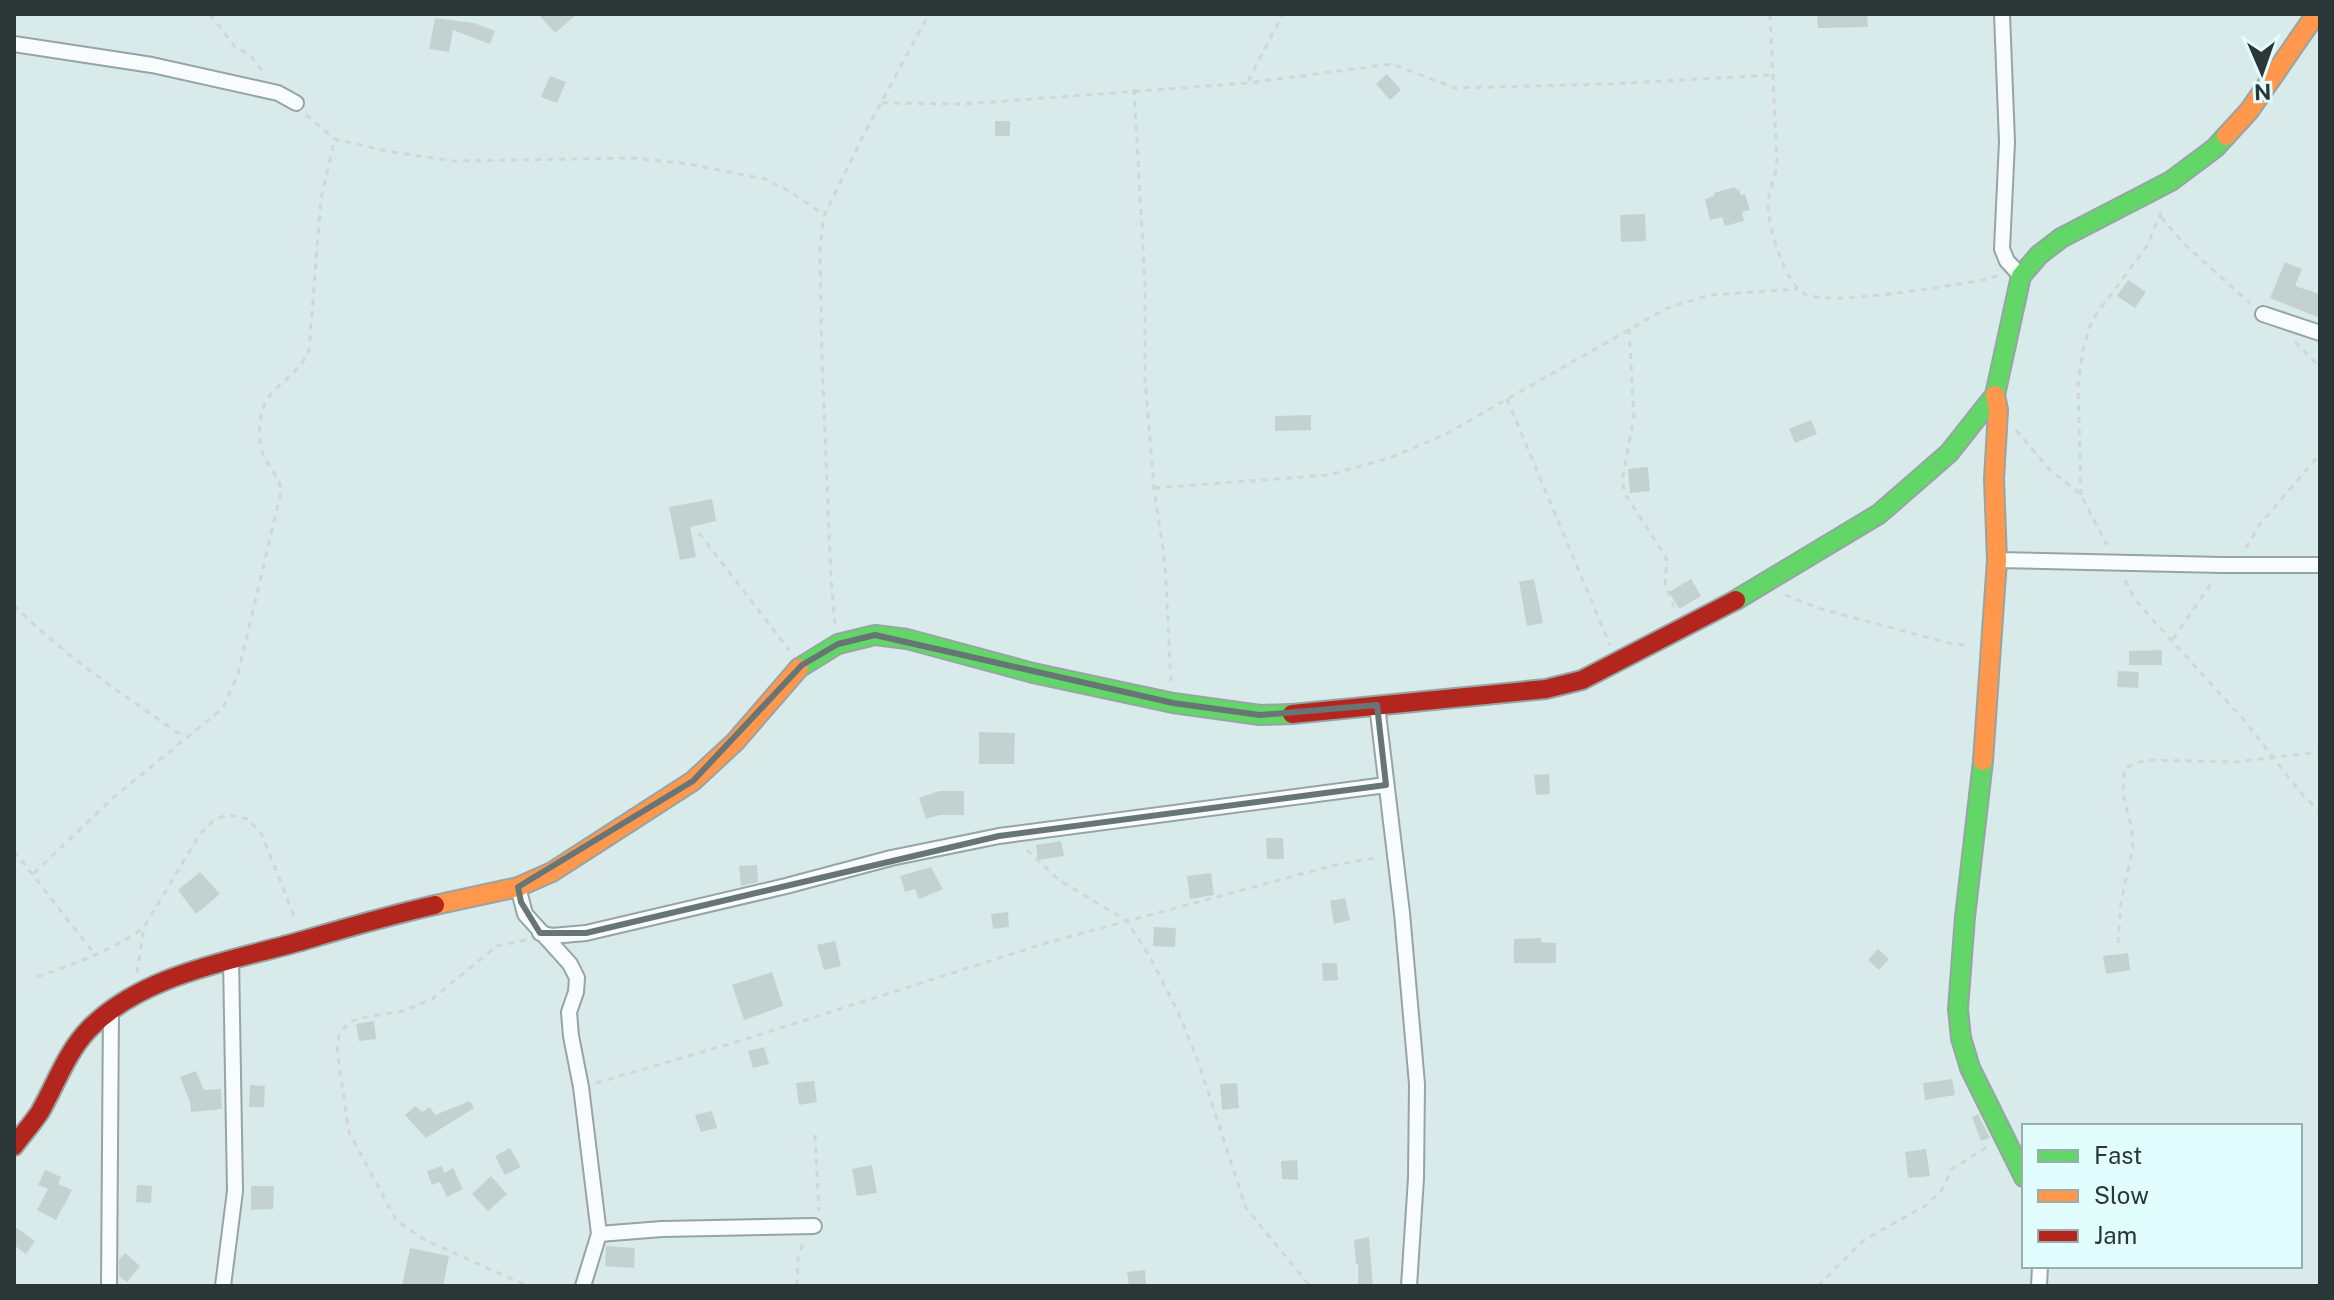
<svg xmlns="http://www.w3.org/2000/svg" width="2334" height="1300" font-family="'Public Sans',sans-serif">
<style>
.building{fill:#c4d1d1}
.lines{fill:none;stroke-linecap:round;stroke-linejoin:round}
.street-casing{stroke:#96a4a4;stroke-width:18}
.fast-casing{stroke:#96a4a4;stroke-width:22}
.slow-casing{stroke:#96a4a4;stroke-width:22}
.jam-casing{stroke:#96a4a4;stroke-width:22}
.path{stroke:#d1d6d6;stroke-width:3;stroke-dasharray:6 6;stroke-linecap:butt}
.street{stroke:#f9fcfc;stroke-width:14}
.fast{stroke:#63d668;stroke-width:18}
.slow{stroke:#ff974d;stroke-width:18}
.jam{stroke:#b3261e;stroke-width:18}
.marked{fill:none;stroke:#687576;stroke-width:6;stroke-linejoin:round}
</style>
<rect width="100%" height="100%" fill="#d9eaea"/>
<!-- building -->
<g class="building">
<path d="M 538,14 L 577,14 L 555,33 Z"/>
<path d="M 1817,14 L 1867,14 L 1868,27 L 1818,28 Z"/>
<path d="M 435,18 L 474,23 L 495,31 L 490,44 L 453,30 L 449,52 L 429,49 Z"/>
<path d="M 1387,74 L 1401,90 L 1390,100 L 1376,84 Z"/>
<path d="M 550,76 L 566,82 L 557,103 L 541,97 Z"/>
<rect x="995" y="121" width="15" height="15"/>
<path d="M 1735,187 L 1736,190 L 1739,189 L 1740,195 L 1745,194 L 1750,210 L 1742,212 L 1744,221 L 1725,226 L 1722,217 L 1710,220 L 1705,199 L 1714,196 L 1714,193 Z"/>
<path d="M 1645,214 L 1646,241 L 1621,242 L 1620,215 Z"/>
<path d="M 2285,262 L 2302,269 L 2295,286 L 2320,294 L 2320,318 L 2270,298 Z"/>
<path d="M 2128,280 L 2146,292 L 2135,308 L 2117,296 Z"/>
<path d="M 1311,415 L 1311,430 L 1275,431 L 1275,416 Z"/>
<path d="M 1811,420 L 1817,434 L 1795,443 L 1789,429 Z"/>
<path d="M 1648,467 L 1650,491 L 1630,493 L 1628,469 Z"/>
<path d="M 712,499 L 716,521 L 690,527 L 696,557 L 680,560 L 669,507 Z"/>
<path d="M 1534,579 L 1543,623 L 1527,626 L 1519,582 Z"/>
<path d="M 1691,579 L 1701,596 L 1679,609 L 1669,592 Z"/>
<path d="M 2162,650 L 2162,665 L 2129,665 L 2129,651 Z"/>
<path d="M 2118,671 L 2139,672 L 2138,688 L 2117,687 Z"/>
<path d="M 979,732 L 1015,733 L 1014,764 L 979,764 Z"/>
<path d="M 1549,774 L 1550,794 L 1536,795 L 1534,775 Z"/>
<path d="M 939,791 L 964,791 L 964,815 L 940,815 L 926,819 L 919,798 Z"/>
<path d="M 1266,838 L 1283,838 L 1284,859 L 1267,859 Z"/>
<path d="M 1061,841 L 1064,856 L 1038,860 L 1036,845 Z"/>
<path d="M 757,865 L 758,882 L 741,886 L 739,866 Z"/>
<path d="M 931,867 L 943,889 L 919,899 L 915,889 L 905,892 L 900,876 Z"/>
<path d="M 200,872 L 220,894 L 196,914 L 178,890 Z"/>
<path d="M 1211,873 L 1214,895 L 1190,899 L 1187,876 Z"/>
<path d="M 1345,898 L 1350,920 L 1334,924 L 1330,901 Z"/>
<path d="M 1008,912 L 1009,927 L 993,929 L 991,914 Z"/>
<path d="M 1154,927 L 1176,928 L 1175,947 L 1153,946 Z"/>
<path d="M 1541,938 L 1541,942 L 1556,943 L 1556,963 L 1514,963 L 1514,939 Z"/>
<path d="M 835,941 L 841,966 L 824,970 L 817,945 Z"/>
<path d="M 1878,949 L 1889,959 L 1879,970 L 1868,960 Z"/>
<path d="M 2128,953 L 2130,970 L 2106,974 L 2103,956 Z"/>
<path d="M 1322,963 L 1337,963 L 1338,980 L 1323,981 Z"/>
<path d="M 772,972 L 783,1006 L 744,1020 L 732,985 Z"/>
<path d="M 374,1021 L 376,1039 L 359,1041 L 356,1024 Z"/>
<path d="M 764,1047 L 769,1064 L 753,1068 L 748,1051 Z"/>
<path d="M 196,1071 L 204,1090 L 221,1089 L 222,1109 L 191,1112 L 190,1102 L 180,1077 Z"/>
<path d="M 1952,1079 L 1955,1095 L 1925,1100 L 1923,1083 Z"/>
<path d="M 814,1081 L 817,1102 L 799,1105 L 796,1083 Z"/>
<path d="M 1237,1083 L 1239,1108 L 1222,1110 L 1220,1084 Z"/>
<path d="M 250,1085 L 265,1086 L 264,1107 L 249,1107 Z"/>
<path d="M 470,1101 L 474,1108 L 426,1138 L 405,1115 L 415,1106 L 422,1112 L 430,1107 L 435,1115 Z"/>
<path d="M 712,1111 L 717,1128 L 701,1132 L 695,1115 Z"/>
<path d="M 1978,1114 L 1990,1138 L 1981,1141 L 1972,1117 Z"/>
<path d="M 510,1148 L 521,1167 L 505,1175 L 495,1156 Z"/>
<path d="M 1926,1149 L 1930,1176 L 1908,1178 L 1905,1152 Z"/>
<path d="M 1297,1160 L 1298,1180 L 1282,1179 L 1281,1161 Z"/>
<path d="M 872,1165 L 877,1193 L 857,1196 L 852,1169 Z"/>
<path d="M 442,1166 L 444,1173 L 453,1168 L 463,1189 L 447,1197 L 440,1182 L 432,1185 L 427,1171 Z"/>
<path d="M 45,1170 L 61,1177 L 58,1184 L 72,1190 L 56,1220 L 37,1210 L 48,1189 L 38,1185 Z"/>
<path d="M 491,1176 L 507,1194 L 488,1211 L 472,1194 Z"/>
<path d="M 137,1185 L 152,1186 L 151,1203 L 136,1202 Z"/>
<path d="M 251,1186 L 274,1186 L 273,1209 L 251,1210 Z"/>
<path d="M 14,1226 L 35,1241 L 26,1254 L 14,1245 Z"/>
<path d="M 1369,1237 L 1373,1286 L 1358,1286 L 1358,1264 L 1356,1264 L 1354,1240 Z"/>
<path d="M 606,1246 L 635,1248 L 634,1268 L 605,1266 Z"/>
<path d="M 410,1248 L 449,1256 L 443,1286 L 402,1286 Z"/>
<path d="M 125,1253 L 140,1266 L 127,1282 L 119,1276 L 119,1260 Z"/>
<path d="M 1145,1270 L 1146,1286 L 1129,1286 L 1127,1272 Z"/>
</g>
<g class="lines">
<!-- street casing -->
<g class="street-casing">
<g id="street">
<path d="M 2002,14 L 2007,142 L 2002,249 L 2007,261 L 2021,276"/>
<path d="M 14,44 L 152,65 L 278,93 L 296,103"/>
<path d="M 2263,314 L 2320,333"/>
<path d="M 1997,560 L 2222,565 L 2320,565"/>
<path d="M 1377,705 L 1402,913 L 1417,1084 L 1416,1178 L 1409,1286"/>
<path d="M 518,887 L 525,914 L 570,964 L 577,978 L 576,992 L 569,1012 L 571,1036 L 581,1087 L 599,1234 L 583,1286"/>
<path d="M 540,933 L 552,936 L 586,933 L 786,886 L 891,858 L 999,836 L 1386,785"/>
<path d="M 599,1234 L 662,1229 L 814,1226"/>
<path d="M 109,1286 L 111,1008"/>
<path d="M 223,1286 L 235,1191 L 231,958"/>
<path d="M 2039,1286 L 2040,1266"/>
</g>
</g>
<!-- fast casing -->
<g class="fast-casing">
<g id="fast">
<path d="M 1736,600 L 1879,514 L 1949,453 L 1995,395 L 2021,276 L 2039,255 L 2061,238 L 2171,181 L 2215,148 L 2226,136"/>
<path d="M 799,668 L 838,644 L 875,635 L 907,639 L 1033,673 L 1173,703 L 1260,715 L 1292,714"/>
<path d="M 1983,761 L 1965,917 L 1958,1009 L 1961,1038 L 1970,1068 L 2024,1177"/>
</g>
</g>
<!-- slow casing -->
<g class="slow-casing">
<g id="slow">
<path d="M 2226,136 L 2249,111 L 2316,14"/>
<path d="M 1983,761 L 1997,560 L 1994,479 L 1998,410 L 1995,395"/>
<path d="M 435,905 L 518,887 L 552,872 L 693,781 L 735,742 L 799,668"/>
</g>
</g>
<!-- jam casing -->
<g class="jam-casing">
<g id="jam">
<path d="M 1292,714 L 1546,689 L 1582,680 L 1736,600"/>
<path d="M 14,1146 C 22,1135 32,1124 40,1112 C 56,1084 66,1053 89,1029 C 144,973 233,961 305,940 C 349,927 391,915 435,905"/>
</g>
</g>
<!-- path -->
<g class="path">
<path d="M 210,14 L 235,47 L 250,55 L 263,72"/>
<path d="M 1770,14 L 1777,163 C 1776,179 1768,190 1768,205 C 1768,227 1785,284 1805,294 C 1831,307 1950,285 1984,280 L 1999,275"/>
<path d="M 1248,81 L 1283,14"/>
<path d="M 1134,89 L 1145,281 L 1145,379 L 1154,488 L 1165,563 L 1171,683"/>
<path d="M 882,103 L 964,104 L 1247,83 L 1392,64 L 1455,88 L 1609,84 L 1772,75"/>
<path d="M 306,115 L 335,139 L 386,151 L 453,161 L 633,158 L 688,164 L 765,179 L 791,192 L 824,215"/>
<path d="M 2161,217 L 2185,245 L 2250,303"/>
<path d="M 1629,329 L 1634,417 L 1622,481 L 1625,494 L 1664,554 L 1667,561 L 1665,585 L 1675,609"/>
<path d="M 2295,342 L 2320,367"/>
<path d="M 1507,399 L 1610,645"/>
<path d="M 2016,430 L 2049,469 L 2081,495 L 2107,545"/>
<path d="M 1154,488 L 1329,475 L 1392,457 L 1444,435 L 1667,308 L 1710,295 L 1798,289"/>
<path d="M 2081,495 L 2078,384 L 2083,350 L 2092,320 L 2147,246 L 2163,207"/>
<path d="M 699,533 L 789,650"/>
<path d="M 2246,548 L 2260,524 L 2320,454"/>
<path d="M 2125,580 L 2134,598 L 2152,619 L 2243,719 L 2301,793 L 2320,812"/>
<path d="M 1785,595 L 1818,608 L 1948,643 L 1970,646"/>
<path d="M 14,605 C 64,656 125,696 184,737"/>
<path d="M 835,624 L 831,579 L 822,361 L 820,249 L 824,216 L 861,140 L 929,14"/>
<path d="M 2173,639 L 2212,582"/>
<path d="M 1027,850 L 1059,880 L 1127,921 L 1150,957 L 1178,1012 L 1198,1061 L 1246,1208 L 1310,1286"/>
<path d="M 14,851 L 96,956"/>
<path d="M 34,873 L 114,797 L 223,708 L 238,674 L 281,492 C 281,475 264,465 261,447 C 252,383 291,391 309,350 L 321,198 L 335,139"/>
<path d="M 526,940 L 497,946 L 432,999 L 403,1011 L 360,1018 L 348,1023 L 339,1034 L 337,1051 L 349,1132 L 396,1220 L 423,1239 L 518,1282 L 533,1286"/>
<path d="M 2118,943 L 2121,902 L 2133,847 L 2132,830 L 2123,794 L 2124,769 L 2135,763 L 2149,760 L 2235,762 L 2320,752"/>
<path d="M 137,973 L 144,927 L 200,834 L 215,819 L 228,815 L 248,819 L 262,835 L 296,921"/>
<path d="M 37,977 C 75,963 111,952 144,927"/>
<path d="M 596,1083 L 743,1040 L 1046,943 L 1335,865 L 1380,857"/>
<path d="M 815,1135 L 819,1211"/>
<path d="M 797,1286 L 798,1258 L 803,1243"/>
<path d="M 1818,1286 L 1864,1240 L 1925,1206 L 1942,1190 L 1952,1169 L 1987,1147"/>
<path d="M 2300,1286 L 2302,1284"/>
</g>
<!-- street -->
<use href="#street" class="street"/>
<!-- fast -->
<use href="#fast" class="fast"/>
<!-- slow -->
<use href="#slow" class="slow"/>
<!-- jam -->
<use href="#jam" class="jam"/>
</g>
<!-- marked area -->
<path class="marked" d="M 875,635 L 1173,703 L 1260,715 L 1377,705 L 1386,785 L 999,836 L 586,933 L 540,933 L 521,902 L 518,887 L 693,781 L 802,665 L 838,644 Z"/>
<!-- border -->
<rect width="2334" height="1300" fill="none" stroke="#2b3637" stroke-width="32"/>
<!-- legend -->
<rect x="2022" y="1124" width="280" height="144" fill="#e1fdfe" stroke="#98adae" stroke-width="2"/>
<rect x="2038" y="1150" width="40" height="12" fill="#63d668" stroke="#98adae" stroke-width="2"/>
<text x="2094" y="1164" font-size="24" fill="#2b3637">Fast</text>
<rect x="2038" y="1190" width="40" height="12" fill="#ff974d" stroke="#98adae" stroke-width="2"/>
<text x="2094" y="1204" font-size="24" fill="#2b3637">Slow</text>
<rect x="2038" y="1230" width="40" height="12" fill="#b3261e" stroke="#98adae" stroke-width="2"/>
<text x="2094" y="1244" font-size="24" fill="#2b3637">Jam</text>
<!-- north arrow -->
<g transform="translate(2262 72) rotate(178)" stroke="#e1fdfe" stroke-width="6" paint-order="stroke">
<path d="M0-6L14 30L0 20L-14 30Z" fill="#2b3637"/>
<text y="-12" font-size="22" font-weight="bold" text-anchor="middle" fill="#2b3637">N</text>
</g>
</svg>
